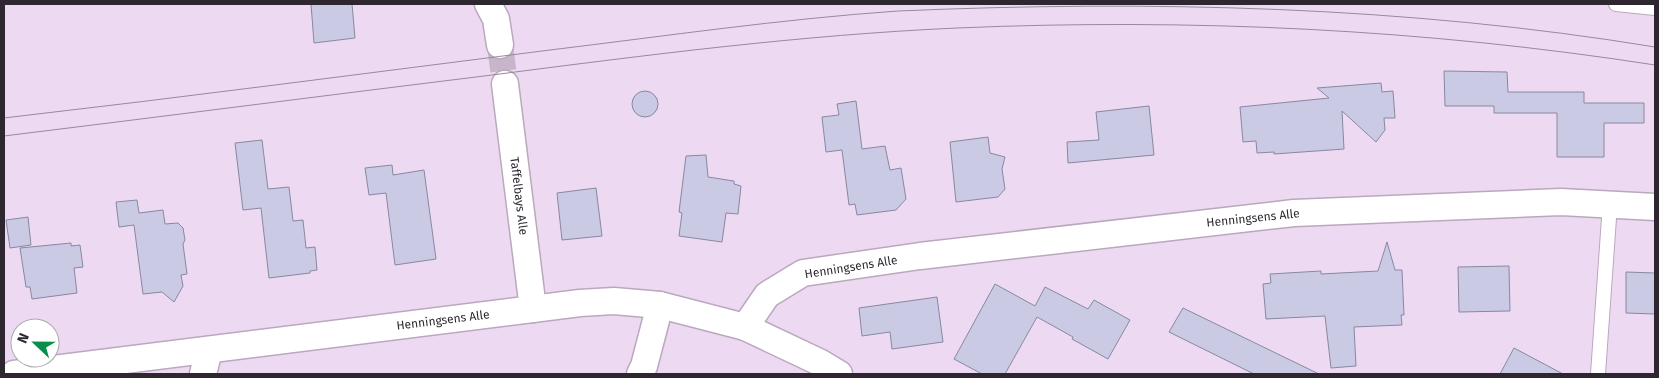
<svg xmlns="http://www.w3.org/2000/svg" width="1659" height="378" font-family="'Fira Sans',sans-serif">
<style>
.building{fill:#cacae5;stroke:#8888a0}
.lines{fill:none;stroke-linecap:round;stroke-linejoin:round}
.minor-tunnel{stroke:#c7b6cb;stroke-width:26;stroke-dasharray:26 13;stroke-linecap:butt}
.service-casing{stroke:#baa8be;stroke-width:16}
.minor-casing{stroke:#baa8be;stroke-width:29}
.service{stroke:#fff;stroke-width:14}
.minor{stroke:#fff;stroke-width:26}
.tram{stroke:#97899b;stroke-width:1}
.labels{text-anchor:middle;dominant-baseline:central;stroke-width:4.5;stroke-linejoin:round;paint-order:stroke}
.street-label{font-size:12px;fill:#2e2730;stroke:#fff}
</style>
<rect width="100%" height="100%" fill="#eddaf2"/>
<!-- building -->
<g class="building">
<path d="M 311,4 L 352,4 L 355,38 L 314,43 Z"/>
<path d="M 1444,71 L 1507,72 L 1508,92 L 1584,92 L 1584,103 L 1644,103 L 1644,123 L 1604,123 L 1604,157 L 1557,157 L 1557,113 L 1494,113 L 1494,106 L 1445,106 Z"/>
<path d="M 1381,83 L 1382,92 L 1393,91 L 1395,118 L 1384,118 L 1385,130 L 1376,142 L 1342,111 L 1344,149 L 1274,154 L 1274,152 L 1257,153 L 1256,141 L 1243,142 L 1240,107 L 1329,98 L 1317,88 Z"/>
<circle cx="645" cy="104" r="13"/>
<path d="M 856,101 L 862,149 L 885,146 L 890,170 L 901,168 L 906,199 L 896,210 L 857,215 L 855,204 L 849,205 L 842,150 L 826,152 L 822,117 L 839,115 L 837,104 Z"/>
<path d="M 1149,106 L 1154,155 L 1068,163 L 1067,142 L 1099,140 L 1096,112 Z"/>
<path d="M 988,137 L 990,153 L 1005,157 L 1002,169 L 1005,189 L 998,197 L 956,202 L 950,142 Z"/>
<path d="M 262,140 L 268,189 L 289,187 L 293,221 L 303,220 L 306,248 L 315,247 L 317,270 L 310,271 L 310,273 L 269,278 L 261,208 L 243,210 L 235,143 Z"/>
<path d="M 706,155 L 708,177 L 734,181 L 734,184 L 741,186 L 738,214 L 726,213 L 722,242 L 679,236 L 682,213 L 679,212 L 686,156 Z"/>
<path d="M 392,165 L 393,175 L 424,170 L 436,259 L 395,265 L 386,193 L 369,195 L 365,168 Z"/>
<path d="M 596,188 L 602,236 L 562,240 L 557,193 Z"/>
<path d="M 137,200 L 139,213 L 163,210 L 165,224 L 178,223 L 183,228 L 185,240 L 183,244 L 187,274 L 181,275 L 183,286 L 174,302 L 162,292 L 143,294 L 134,225 L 119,227 L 116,202 Z"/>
<path d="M 28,217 L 31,245 L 10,248 L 6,220 Z"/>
<path d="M 1387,242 L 1395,270 L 1402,270 L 1404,315 L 1401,315 L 1402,325 L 1354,327 L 1356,366 L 1331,368 L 1325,316 L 1266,319 L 1263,284 L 1271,283 L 1270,274 L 1321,271 L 1321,274 L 1378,271 Z"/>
<path d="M 71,243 L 71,246 L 80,245 L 83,267 L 74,268 L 77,293 L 32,299 L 30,287 L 26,287 L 20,248 Z"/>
<path d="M 1509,266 L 1510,311 L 1459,312 L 1458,267 Z"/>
<path d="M 1626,272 L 1655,273 L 1655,314 L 1626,313 Z"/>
<path d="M 995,284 L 1035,306 L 1045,287 L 1088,309 L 1094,300 L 1130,320 L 1108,359 L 1072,339 L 1073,337 L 1037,317 L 1005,374 L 982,374 L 954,359 Z"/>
<path d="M 937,297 L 943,342 L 892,349 L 890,332 L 862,336 L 859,308 Z"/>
<path d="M 1183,308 L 1319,374 L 1254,374 L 1169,332 Z"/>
<path d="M 1514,348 L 1563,374 L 1500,374 Z"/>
</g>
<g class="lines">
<!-- minor-tunnel -->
<path class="minor-tunnel" d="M 500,45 L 505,84"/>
<!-- service casing -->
<g class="service-casing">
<g id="service">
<path d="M 1616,4 L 1655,8"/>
<path d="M 1598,374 L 1610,204"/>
</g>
</g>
<!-- minor casing -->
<g class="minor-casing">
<g id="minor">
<path d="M 488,4 L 496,19 L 500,45"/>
<path d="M 505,84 L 533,309"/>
<path d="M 745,327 L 819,362 L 839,374"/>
<path d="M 14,374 L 580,303 L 614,301 L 660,305 L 745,327 L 767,295 L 803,273 L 920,256 L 1294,213 L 1561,202 L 1655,207"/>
<path d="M 203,374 L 209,350"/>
<path d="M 640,374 L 644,366 L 660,305"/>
</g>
</g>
<!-- service -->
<use href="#service" class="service"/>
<!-- minor -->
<use href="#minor" class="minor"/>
<!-- tram -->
<g class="tram">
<path d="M 4,118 C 186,97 368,73 550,50 C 666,36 782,19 898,11 C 1150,0 1406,6 1655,47"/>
<path d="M 4,136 C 167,116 329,95 492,75 C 647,55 801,35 957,28 C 1190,18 1424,29 1655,65"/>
</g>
</g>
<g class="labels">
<!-- street labels -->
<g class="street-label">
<text transform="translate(519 196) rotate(83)">Taffelbays Alle</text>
<text transform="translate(1253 218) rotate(-6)">Henningsens Alle</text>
<text transform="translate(851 267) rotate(-9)">Henningsens Alle</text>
<text transform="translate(443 320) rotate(-7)">Henningsens Alle</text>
</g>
</g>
<!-- border -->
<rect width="1659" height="378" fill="none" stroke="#2e2730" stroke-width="10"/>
<!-- north arrow -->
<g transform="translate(35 343) rotate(292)"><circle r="24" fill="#ffffff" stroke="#aba9ac"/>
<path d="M0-4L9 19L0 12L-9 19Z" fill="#0a8e4b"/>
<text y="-8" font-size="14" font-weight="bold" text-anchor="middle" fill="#2e2730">N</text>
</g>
</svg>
